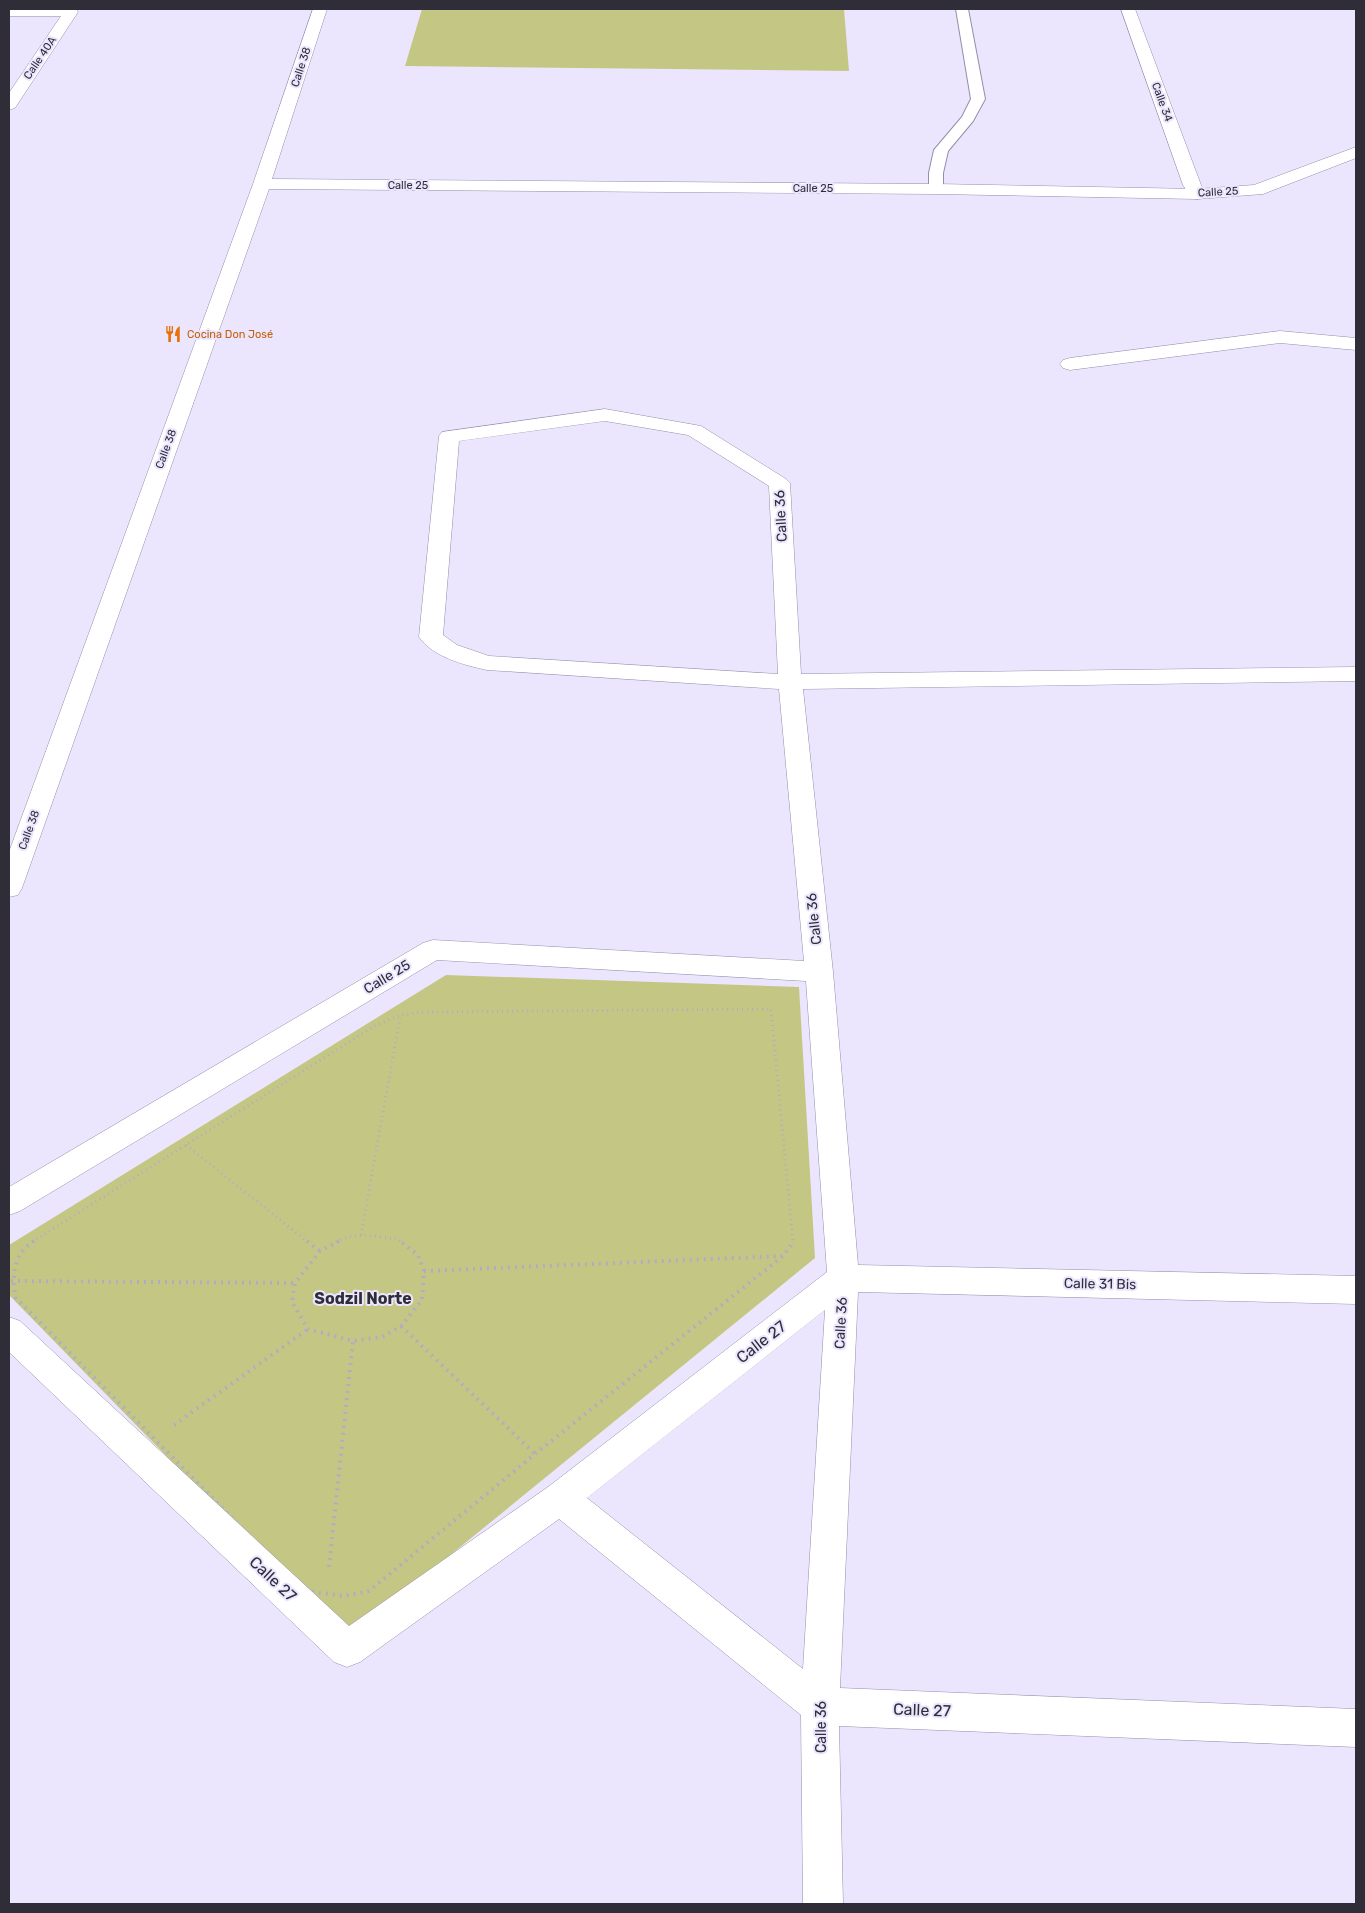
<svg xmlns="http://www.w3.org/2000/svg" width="1365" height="1913" font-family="Rubik,sans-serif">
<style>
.green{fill:#c4c784}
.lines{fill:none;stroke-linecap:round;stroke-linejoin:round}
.service-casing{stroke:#948eaa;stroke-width:2}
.minor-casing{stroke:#948eaa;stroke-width:1}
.tertiary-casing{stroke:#948eaa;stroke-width:1}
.path-far1{stroke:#b1adc1;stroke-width:3;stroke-dasharray:1 4;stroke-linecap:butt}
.path{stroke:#b1adc1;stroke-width:4;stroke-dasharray:2 5;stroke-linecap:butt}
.service{fill:#fff;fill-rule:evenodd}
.minor{fill:#fff;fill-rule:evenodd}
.tertiary{fill:#fff;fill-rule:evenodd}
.labels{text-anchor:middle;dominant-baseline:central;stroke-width:4;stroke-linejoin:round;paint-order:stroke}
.far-street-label{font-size:11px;fill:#2f2d38;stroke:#ebe6fe}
.far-food-label{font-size:11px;fill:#c56008;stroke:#ebe6fe;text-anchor:start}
.street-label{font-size:14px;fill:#2f2d38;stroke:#ebe6fe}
.quarter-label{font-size:16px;font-weight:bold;fill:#2f2d38;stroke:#ebe6fe}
.near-street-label{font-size:16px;fill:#2f2d38;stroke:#ebe6fe}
</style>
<rect width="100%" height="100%" fill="#ebe6fe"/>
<!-- green -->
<g class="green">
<path d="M 422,9 L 844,9 L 849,71 L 405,66 Z"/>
<path d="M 446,975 L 799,987 L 815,1258 L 346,1640 L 9,1295 L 9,1245 Z"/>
</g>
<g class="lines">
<!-- service casing -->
<g class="service-casing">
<path id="service" d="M 956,9 L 968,9 L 985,99 L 973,121 L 948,151 L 943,173 L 943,189 L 936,193 L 929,189 L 929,173 L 934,150 L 962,117 L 971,99 Z"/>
</g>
<!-- minor casing -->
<g class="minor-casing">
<g id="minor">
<path d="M 9,9 L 76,9 L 78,12 L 15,108 L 9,110 L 9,93 L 61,16 L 9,16 Z"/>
<path d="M 1121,9 L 1135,9 L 1201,185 L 1206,194 L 1203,198 L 1197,199 L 1191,198 L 1183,185 Z"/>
<path d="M 1280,331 L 1356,338 L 1356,350 L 1280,343 L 1070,370 L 1063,368 L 1060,364 L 1063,360 L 1070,358 Z"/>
<path d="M 605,409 L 701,426 L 786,479 L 790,483 L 801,674 L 1356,667 L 1356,681 L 803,689 L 833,972 L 858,1265 L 1356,1276 L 1356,1304 L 858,1292 L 840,1688 L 1356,1709 L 1356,1747 L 839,1726 L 843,1904 L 803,1904 L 801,1715 L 559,1519 L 360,1662 L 347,1667 L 334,1662 L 9,1352 L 9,1317 L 20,1321 L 349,1626 L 548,1487 L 827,1272 L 806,981 L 437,960 L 20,1211 L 9,1215 L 9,1187 L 423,943 L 433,940 L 804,961 L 779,689 L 487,670 C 464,665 433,657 419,637 L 439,436 L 442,432 ZM 605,421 L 688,435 L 769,486 L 778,674 L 489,656 L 457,645 L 443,635 L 459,441 ZM 825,1310 L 803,1669 L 587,1498 Z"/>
</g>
</g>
<!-- tertiary casing -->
<g class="tertiary-casing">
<path id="tertiary" d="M 313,9 L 327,9 L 272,179 L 936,184 L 1197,189 L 1254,185 L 1356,147 L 1356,158 L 1263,194 L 1197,199 L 936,194 L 269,189 L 22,888 L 18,895 L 9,897 L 9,852 L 253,184 Z"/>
</g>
<!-- path-far1 -->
<g class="path-far1">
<path d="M 186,1145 L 308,1242"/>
<path d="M 361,1235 L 400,1018"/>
<path d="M 32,1242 L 376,1025 L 401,1015 L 424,1012 L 771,1009 L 793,1242"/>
<path d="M 336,1242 C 355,1231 377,1237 398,1239 L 401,1242"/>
</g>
<!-- path -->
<g class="path">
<path d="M 34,1241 C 14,1253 11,1276 16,1298 L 304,1591 L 344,1596 L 369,1591 L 535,1454 L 783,1256 L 793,1243 L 793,1241"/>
<path d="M 307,1241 L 320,1251"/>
<path d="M 339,1241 L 320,1251 L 295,1283 L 292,1302 L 308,1329 L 353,1341 L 382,1337 L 401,1326 L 422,1300 L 424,1271 L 418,1255 L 400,1241"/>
<path d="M 424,1271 L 782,1256"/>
<path d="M 11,1281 L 295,1283"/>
<path d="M 401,1326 L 535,1454"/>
<path d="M 174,1425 L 308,1329"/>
<path d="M 329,1567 L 353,1341"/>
</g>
<!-- service -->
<use href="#service" class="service"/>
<!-- minor -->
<use href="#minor" class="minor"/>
<!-- tertiary -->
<use href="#tertiary" class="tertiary"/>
</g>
<!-- icons -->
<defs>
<g id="restaurant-bare" transform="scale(1.35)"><path d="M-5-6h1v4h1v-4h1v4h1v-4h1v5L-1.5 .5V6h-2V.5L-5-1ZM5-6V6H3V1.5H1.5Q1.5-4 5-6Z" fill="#e8710a" stroke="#ebe6fe" stroke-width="2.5" paint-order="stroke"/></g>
</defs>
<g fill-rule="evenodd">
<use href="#restaurant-bare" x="173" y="334"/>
</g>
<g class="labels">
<!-- far-street labels -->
<g class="far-street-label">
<text transform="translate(40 58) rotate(-56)">Calle 40A</text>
<text transform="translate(301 67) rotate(-72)">Calle 38</text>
<text transform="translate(1162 102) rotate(70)">Calle 34</text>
<text x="408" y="185">Calle 25</text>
<text x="813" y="188">Calle 25</text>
<text transform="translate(1218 192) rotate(-3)">Calle 25</text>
<text transform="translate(166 449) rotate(-70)">Calle 38</text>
<text transform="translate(29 830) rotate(-70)">Calle 38</text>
</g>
<!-- far-food labels -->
<g class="far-food-label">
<text x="187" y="334">Cocina Don José</text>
</g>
<!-- street labels -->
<g class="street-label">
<text transform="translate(781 516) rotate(-93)">Calle 36</text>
<text transform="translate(814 919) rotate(-96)">Calle 36</text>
<text transform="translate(387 977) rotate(-31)">Calle 25</text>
<text transform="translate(1100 1284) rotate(1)">Calle 31 Bis</text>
<text transform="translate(841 1323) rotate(-87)">Calle 36</text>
<text transform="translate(821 1727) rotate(-90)">Calle 36</text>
</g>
<!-- quarter labels -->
<g class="quarter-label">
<text x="363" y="1298">Sodzil Norte</text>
</g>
<!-- near-street labels -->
<g class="near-street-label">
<text transform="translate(761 1342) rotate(-38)">Calle 27</text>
<text transform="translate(273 1579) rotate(43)">Calle 27</text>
<text transform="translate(922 1710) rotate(2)">Calle 27</text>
</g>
</g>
<!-- border -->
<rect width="1365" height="1913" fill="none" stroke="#2f2d38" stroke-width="20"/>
</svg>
